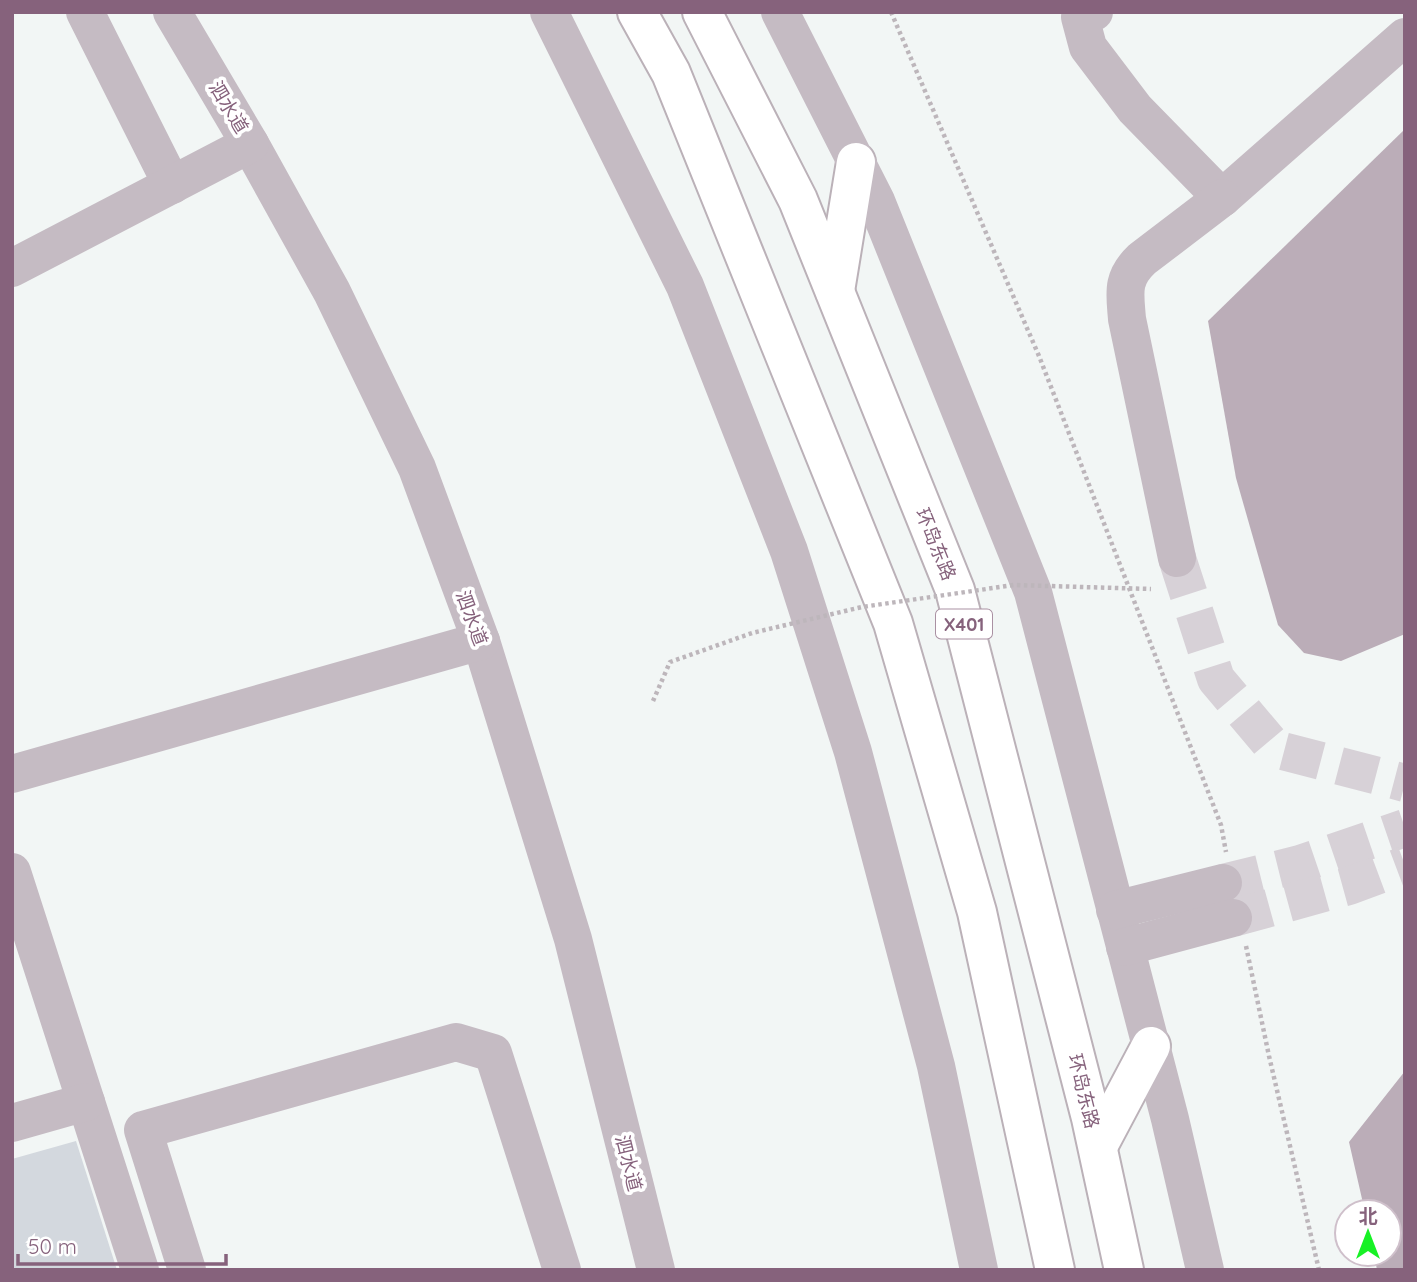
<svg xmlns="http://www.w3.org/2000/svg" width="1417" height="1282" font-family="Quicksand,'Noto Sans SC',sans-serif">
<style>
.green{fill:#d3d8de}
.building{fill:#bbadb8}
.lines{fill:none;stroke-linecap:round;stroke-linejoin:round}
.minor-tunnel{stroke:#d7d1d7;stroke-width:38;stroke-dasharray:38 19;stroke-linecap:butt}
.major-casing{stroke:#bbb1b8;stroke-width:42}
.path{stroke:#bdb6bb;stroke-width:4.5;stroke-dasharray:3.5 3.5;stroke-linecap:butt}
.minor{stroke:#c5bbc3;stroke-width:38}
.major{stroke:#fff;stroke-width:38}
.path-bridge{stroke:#bdb6bb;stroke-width:4.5;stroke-dasharray:3.5 3.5;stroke-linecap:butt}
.labels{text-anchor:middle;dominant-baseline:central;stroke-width:7;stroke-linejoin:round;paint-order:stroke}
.shield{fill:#fff;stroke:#aa91a3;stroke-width:2}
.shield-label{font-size:18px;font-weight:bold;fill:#86627c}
.street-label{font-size:19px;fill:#86627c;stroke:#fff}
</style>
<rect width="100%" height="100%" fill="#f2f6f5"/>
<!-- green -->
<path class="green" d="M 76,1141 L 117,1270 L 12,1270 L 12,1159 Z"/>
<!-- building -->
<g class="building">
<path d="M 1405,129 L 1405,634 L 1341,661 L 1304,653 L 1278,625 L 1236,478 L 1208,321 Z"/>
<path d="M 1405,1071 L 1405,1270 L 1377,1270 L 1374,1254 L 1389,1254 L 1389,1212 L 1365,1212 L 1349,1142 Z"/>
</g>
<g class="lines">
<!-- minor-tunnel -->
<g class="minor-tunnel">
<path d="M 1177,558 L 1216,679 L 1275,749 L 1405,783"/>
<path d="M 1223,883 L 1300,864 L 1405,828"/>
<path d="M 1233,918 L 1349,886 L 1405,865"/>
</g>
<!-- major casing -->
<g class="major-casing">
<g id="major">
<path d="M 637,12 L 671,73 L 893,623 L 977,912 L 1055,1270"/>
<path d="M 702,12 L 798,200 L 955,590 L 1091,1118 L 1124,1270"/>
<path d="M 835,291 L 856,162"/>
<path d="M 1098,1146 L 1151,1046"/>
</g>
</g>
<!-- path -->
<g class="path">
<path d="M 891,12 L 1039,356 L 1221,825 L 1226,852"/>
<path d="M 1246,946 L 1269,1056 L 1319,1270"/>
</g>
<!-- minor -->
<g class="minor">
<path d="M 85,12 L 172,185"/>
<path d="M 172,12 L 250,144 L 332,292 L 417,468 L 481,641 L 573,939 L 656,1270"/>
<path d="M 549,12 L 685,286 L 789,551 L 853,752 L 936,1066 L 979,1270"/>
<path d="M 780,12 L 876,201 L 1033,592 L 1170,1119 L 1205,1270"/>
<path d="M 1094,12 L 1080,17 L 1088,47 L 1135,109 L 1222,198 L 1405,37"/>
<path d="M 12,268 L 250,144"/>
<path d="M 1177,558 L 1127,319 C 1125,293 1121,279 1142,259 L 1222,198"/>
<path d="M 12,774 L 481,641"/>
<path d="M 12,872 L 140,1270"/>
<path d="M 1115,910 L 1223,883"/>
<path d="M 1125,947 L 1233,918"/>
<path d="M 12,1123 L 86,1102"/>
<path d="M 187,1270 L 143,1130 L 456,1042 L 493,1053 L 562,1270"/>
</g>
<!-- major -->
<use href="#major" class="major"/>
<!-- path-bridge -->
<path class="path-bridge" d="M 653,701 L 670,662 L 752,633 L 862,607 L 1014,585 L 1151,589"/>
</g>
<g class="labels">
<!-- shield labels -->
<rect class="shield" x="936" y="609.5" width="56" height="29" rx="5"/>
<g class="shield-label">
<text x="964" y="624">X401</text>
</g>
<!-- street labels -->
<g class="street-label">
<text transform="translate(229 107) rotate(59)">泗水道</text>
<text transform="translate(936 544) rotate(68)">环岛东路</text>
<text transform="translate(472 618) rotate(70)">泗水道</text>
<text transform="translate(1084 1091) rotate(76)">环岛东路</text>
<text transform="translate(629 1163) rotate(76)">泗水道</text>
</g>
</g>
<!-- border -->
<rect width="1417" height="1282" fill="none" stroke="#86627c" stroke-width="28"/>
<!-- north arrow -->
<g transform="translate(1368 1233)"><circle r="33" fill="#ffffff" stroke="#cfc0cb" stroke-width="2"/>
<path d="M0-5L12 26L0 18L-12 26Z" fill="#17f125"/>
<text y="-10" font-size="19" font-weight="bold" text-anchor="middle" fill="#86627c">北</text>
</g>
<!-- scale -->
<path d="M18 1254v10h208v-10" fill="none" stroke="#86627c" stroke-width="3.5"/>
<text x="28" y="1254" font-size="21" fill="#86627c" stroke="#ffffff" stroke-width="5" paint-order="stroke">50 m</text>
</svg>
